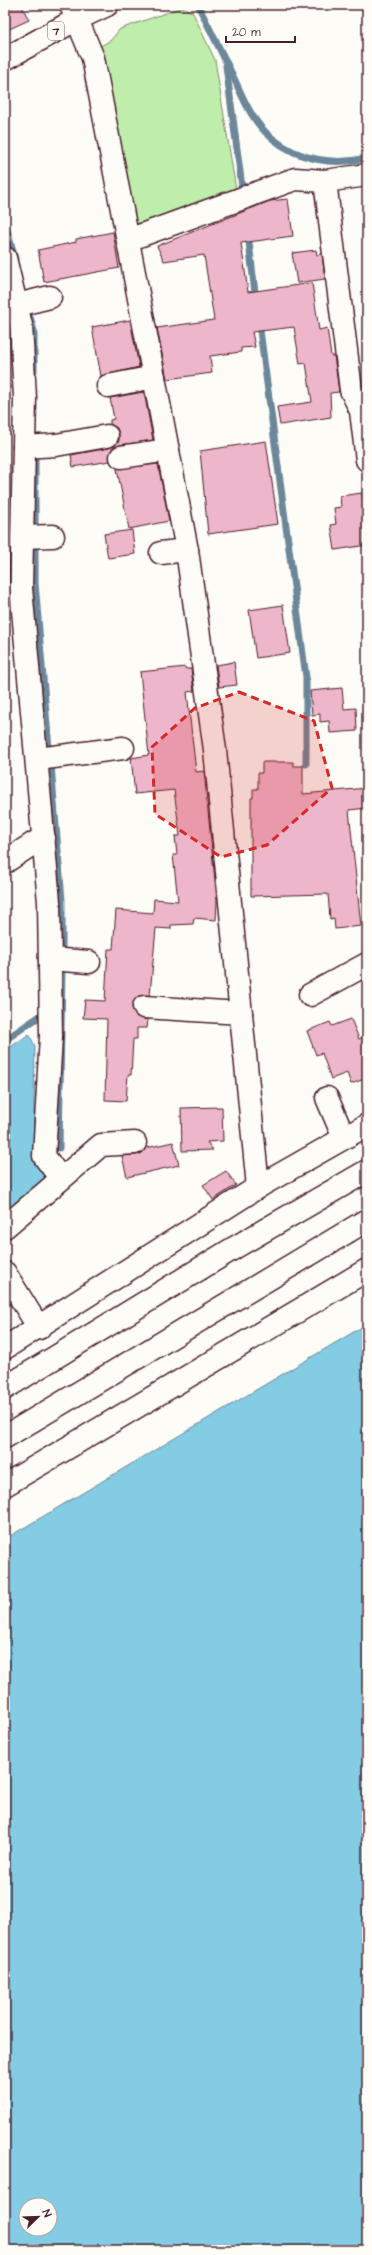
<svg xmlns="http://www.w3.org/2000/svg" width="372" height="2255" font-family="'Architects Daughter',sans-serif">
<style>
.green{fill:#beedac;stroke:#84866c}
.water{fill:#83cce4;stroke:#6c879a;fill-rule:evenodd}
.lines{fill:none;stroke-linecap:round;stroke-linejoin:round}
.stream{stroke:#6c879a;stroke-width:7}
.building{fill:#eeb6ca;stroke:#4a1f2b}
.minor-casing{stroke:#4a1f2b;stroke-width:25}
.major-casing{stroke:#4a1f2b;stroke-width:25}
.minor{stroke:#fdfcf7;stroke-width:22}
.major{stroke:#fdfcf7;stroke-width:22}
.marked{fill:#d62828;fill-opacity:0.2;stroke:#d62828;stroke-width:3;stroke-dasharray:8 5;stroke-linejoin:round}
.labels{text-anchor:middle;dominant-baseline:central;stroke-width:3;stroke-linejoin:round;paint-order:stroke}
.shield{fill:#fdfcf7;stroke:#806168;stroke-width:1}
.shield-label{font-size:11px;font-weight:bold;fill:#4a1f2b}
</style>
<rect width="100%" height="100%" fill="#fdfcf7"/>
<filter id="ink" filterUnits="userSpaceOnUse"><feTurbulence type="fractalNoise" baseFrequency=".025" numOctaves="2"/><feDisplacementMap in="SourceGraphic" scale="8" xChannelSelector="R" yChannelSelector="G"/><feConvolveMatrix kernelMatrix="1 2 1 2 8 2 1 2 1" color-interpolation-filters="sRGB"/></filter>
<g filter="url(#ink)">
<!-- green -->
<path class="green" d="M 183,7 L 193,13 L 215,60 L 236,190 L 140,228 L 131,219 L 99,47 L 111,40 L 120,29 Z"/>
<!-- water -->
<g class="water">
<path d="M 29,1034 L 35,1046 L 33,1156 L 49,1176 L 6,1212 L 5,1051 Z"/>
<path d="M 367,1324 L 367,2250 L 5,2250 L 5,1539 ZM 26,2205 L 50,2205 L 50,2229 L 26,2229 Z"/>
</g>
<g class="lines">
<!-- stream -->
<g class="stream">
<path d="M 198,5 C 209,28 221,51 232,74 C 242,95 252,123 272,138 C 298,160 334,166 367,158"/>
<path d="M 226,66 L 242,187"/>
<path d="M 5,223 L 15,259"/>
<path d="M 248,234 L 256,301"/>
<path d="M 29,314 L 34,331 L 34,371"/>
<path d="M 259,323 L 306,677 L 306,764"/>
<path d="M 35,455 L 35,531"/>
<path d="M 5,504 L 11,500"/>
<path d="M 35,545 L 35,583 L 49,749"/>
<path d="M 51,765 L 62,901 L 62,954"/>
<path d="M 5,1040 L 43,1014"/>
<path d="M 59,1148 L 62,968"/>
</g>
</g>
<!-- building -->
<g class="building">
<path d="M 5,5 L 21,5 L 29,20 L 5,31 Z"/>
<path d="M 288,199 L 293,236 L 241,243 L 248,292 L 312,283 L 319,330 L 327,328 L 331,356 L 334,356 L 339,392 L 330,393 L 331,417 L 280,425 L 277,407 L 312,402 L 306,363 L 300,364 L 294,327 L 252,332 L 255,347 L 241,348 L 241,352 L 210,356 L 212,373 L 167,379 L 157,328 L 214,320 L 204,255 L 164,261 L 157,246 L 270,201 Z"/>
<path d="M 113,232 L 119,268 L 44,282 L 38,250 L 76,242 L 76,239 Z"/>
<path d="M 316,250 L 317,255 L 322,254 L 325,279 L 297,283 L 292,253 Z"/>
<path d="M 130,320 L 139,367 L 101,376 L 92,327 Z"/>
<path d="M 144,392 L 153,440 L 119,445 L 110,452 L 110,461 L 73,467 L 71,455 L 109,448 L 119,441 L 119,434 L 117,428 L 110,424 L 110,420 L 114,419 L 110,398 Z"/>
<path d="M 266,441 L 278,524 L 208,534 L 200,451 Z"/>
<path d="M 158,464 L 169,521 L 129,529 L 117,469 Z"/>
<path d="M 362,493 L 367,525 L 367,545 L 335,550 L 331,525 L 336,524 L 334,508 L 341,507 L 340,496 Z"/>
<path d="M 132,530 L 135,554 L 108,558 L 104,534 Z"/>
<path d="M 283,605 L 290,653 L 256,658 L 249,610 Z"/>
<path d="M 234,662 L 237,685 L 219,687 L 216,665 Z"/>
<path d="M 185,667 L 186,669 L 191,669 L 194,691 L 187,692 L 196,772 L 204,771 L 217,901 L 216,920 L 194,918 L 193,924 L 171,925 L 171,929 L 156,928 L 150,995 L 138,996 L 132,1006 L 133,1012 L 137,1017 L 148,1020 L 147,1028 L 137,1028 L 137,1039 L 133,1039 L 131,1075 L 128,1075 L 126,1101 L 105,1100 L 107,1019 L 83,1018 L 85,1000 L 105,1001 L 108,949 L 113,949 L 116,910 L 153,913 L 154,899 L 178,901 L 173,855 L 177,855 L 175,836 L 180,836 L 174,790 L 135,794 L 131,758 L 149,755 L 140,672 Z"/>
<path d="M 342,688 L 344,709 L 356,708 L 357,731 L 330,733 L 329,721 L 320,722 L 320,714 L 312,715 L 310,691 Z"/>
<path d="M 262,762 L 293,762 L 294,766 L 303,766 L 303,794 L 367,788 L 367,808 L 349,810 L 361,926 L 335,929 L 334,918 L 330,919 L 328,894 L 251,896 L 251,798 L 253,798 L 253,789 L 258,789 L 258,773 L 262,773 Z"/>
<path d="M 351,1019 L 359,1039 L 367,1035 L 367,1078 L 351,1084 L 347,1073 L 331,1079 L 322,1053 L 316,1055 L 307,1031 L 330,1022 L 332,1026 Z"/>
<path d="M 222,1107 L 223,1141 L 207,1142 L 213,1150 L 182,1151 L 181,1108 Z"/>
<path d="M 173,1142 L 179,1165 L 127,1177 L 122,1156 L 136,1155 L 142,1153 L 146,1148 Z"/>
<path d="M 226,1171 L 236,1185 L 213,1200 L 203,1185 Z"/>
</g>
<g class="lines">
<!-- minor casing -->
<g class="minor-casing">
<g id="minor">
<path d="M 71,5 L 93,58 L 187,550 L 215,750 L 258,1187"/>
<path d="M 325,181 L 351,390 L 361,411 L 367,460"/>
<path d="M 128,240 L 295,179 L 325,181 L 367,175"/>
<path d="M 5,258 L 21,325 L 25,398 L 21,588 L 49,902 L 51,1036 L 44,1156 L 61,1179"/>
<path d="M 17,305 L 50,297"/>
<path d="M 108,386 L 154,377"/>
<path d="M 24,447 L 56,445 L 107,436"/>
<path d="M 121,457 L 168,450"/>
<path d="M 22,537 L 53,536"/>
<path d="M 161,553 L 187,550"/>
<path d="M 38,759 L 123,748"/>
<path d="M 5,862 L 34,843 L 44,838"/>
<path d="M 50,959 L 89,962"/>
<path d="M 310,995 L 367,964"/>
<path d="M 144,1007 L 241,1013"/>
<path d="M 327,1098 L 344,1138"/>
<path d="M 5,1227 L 101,1145 L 135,1143"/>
<path d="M 5,1273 L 39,1328"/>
<path d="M 5,1348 L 258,1187 L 367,1125"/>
<path d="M 5,1388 L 234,1248 L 367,1171"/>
<path d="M 5,1437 L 367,1220"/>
<path d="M 5,1485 L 367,1270"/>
</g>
</g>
<!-- major casing -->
<g class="major-casing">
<path id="major" d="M 5,59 L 77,19 L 107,5"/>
</g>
<!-- minor -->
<use href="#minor" class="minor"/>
<!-- major -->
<use href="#major" class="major"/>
</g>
</g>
<!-- marked area -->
<path class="marked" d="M 239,692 L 314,721 L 332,788 L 267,845 L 221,857 L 155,814 L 152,747 L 195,708 Z"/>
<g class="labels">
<!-- shield labels -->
<rect class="shield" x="48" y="22" width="16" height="18" rx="3"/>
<g class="shield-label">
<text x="56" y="31">7</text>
</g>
</g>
<!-- margin -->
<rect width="372" height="2255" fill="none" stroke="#fdfcf7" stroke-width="20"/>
<rect x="10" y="10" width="352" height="2235" fill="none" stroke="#4a1f2b" stroke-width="1.5" filter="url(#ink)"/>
<!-- north arrow -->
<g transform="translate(38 2217) rotate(67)"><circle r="19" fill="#fdfcf7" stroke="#b5a4a5"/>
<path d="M0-3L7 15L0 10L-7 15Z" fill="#4a1f2b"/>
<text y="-6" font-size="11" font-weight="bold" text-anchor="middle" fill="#4a1f2b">N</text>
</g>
<!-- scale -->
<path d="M226 36v6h69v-6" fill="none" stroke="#4a1f2b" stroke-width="2"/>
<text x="232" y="36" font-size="12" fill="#4a1f2b" stroke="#fdfcf7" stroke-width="3" paint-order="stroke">20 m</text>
</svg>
